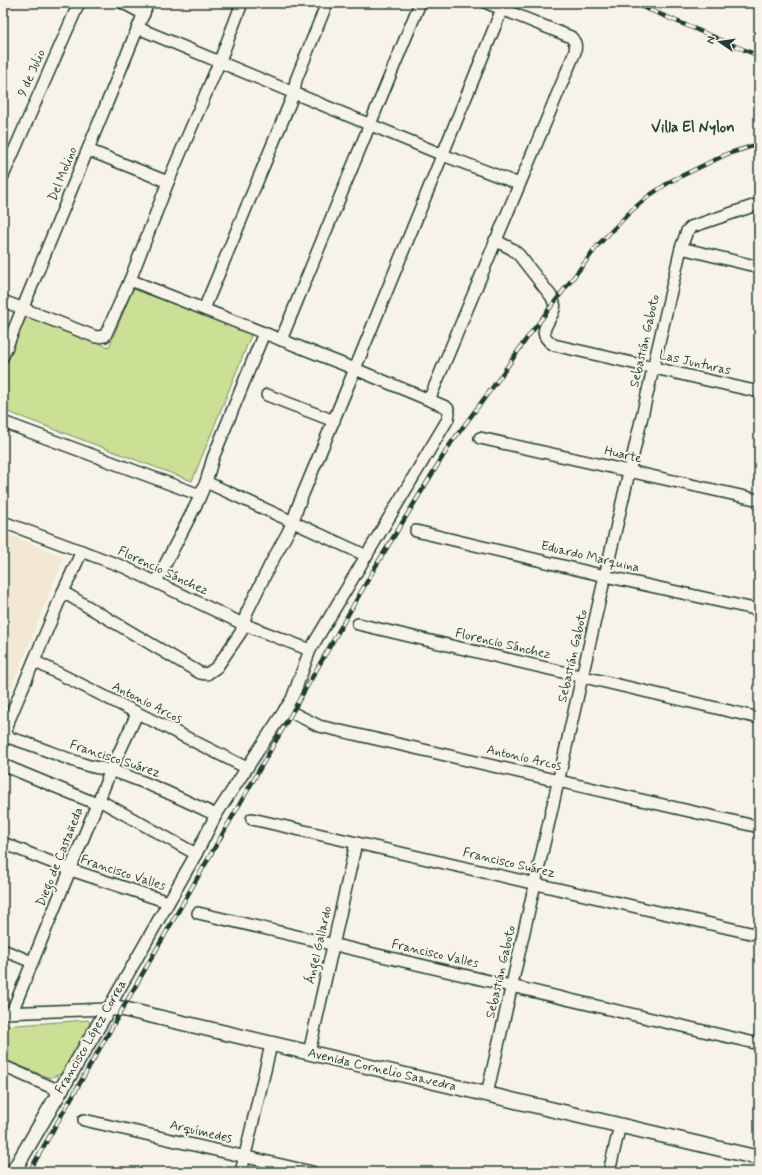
<svg xmlns="http://www.w3.org/2000/svg" width="762" height="1175" font-family="Mynerve,sans-serif">
<style>
.built{fill:#f2e7d1}
.park{fill:#cbe095;stroke:#758e64}
.lines{fill:none;stroke-linecap:round;stroke-linejoin:round}
.minor-casing{stroke:#1f3d34;stroke-width:14}
.major-casing{stroke:#1f3d34;stroke-width:17}
.minor{stroke:#f7f3e8;stroke-width:11}
.major{stroke:#f7f3e8;stroke-width:14}
.rail-casing{stroke:#1f3d34;stroke-width:4.5}
.rail{stroke:#f7f3e8;stroke-width:3;stroke-dasharray:9;stroke-linecap:butt}
.labels{text-anchor:middle;dominant-baseline:central;stroke-width:4;stroke-linejoin:round;paint-order:stroke}
.street-label{font-size:13px;fill:#1f3d34;stroke:#f7f3e8}
.quarter-label{font-size:15px;font-weight:bold;fill:#1f3d34;stroke:#f7f3e8}
</style>
<rect width="100%" height="100%" fill="#f7f3e8"/>
<filter id="ink" filterUnits="userSpaceOnUse"><feTurbulence type="fractalNoise" baseFrequency=".025" numOctaves="2"/><feDisplacementMap in="SourceGraphic" scale="8" xChannelSelector="R" yChannelSelector="G"/><feConvolveMatrix kernelMatrix="1 2 1 2 8 2 1 2 1" color-interpolation-filters="sRGB"/></filter>
<g filter="url(#ink)">
<!-- built -->
<path class="built" d="M 3,532 L 64,557 L 3,708 Z"/>
<!-- park -->
<g class="park">
<path d="M 133,289 L 252,333 L 192,481 L 3,410 L 3,372 L 26,316 L 109,347 Z"/>
<path d="M 88,1020 L 92,1026 L 63,1073 L 50,1078 L 3,1059 L 3,1026 Z"/>
</g>
<g class="lines">
<!-- minor casing -->
<g class="minor-casing">
<g id="minor">
<path d="M 123,3 L 144,14"/>
<path d="M 138,28 L 443,155 L 519,184"/>
<path d="M 88,150 L 168,182"/>
<path d="M 3,176 L 79,3"/>
<path d="M 495,240 L 512,249 L 519,255 L 551,296 C 553,300 556,304 554,309 C 550,324 534,332 554,345 L 759,392"/>
<path d="M 681,248 L 759,267"/>
<path d="M 3,301 L 96,337 L 105,336 L 130,280 L 168,182 L 219,63 L 242,3"/>
<path d="M 204,309 L 294,93 L 296,80 L 327,3"/>
<path d="M 281,340 L 420,3"/>
<path d="M 3,356 L 148,3"/>
<path d="M 267,395 L 334,421"/>
<path d="M 429,400 L 575,52 C 576,45 576,43 571,37 L 487,3"/>
<path d="M 3,422 L 200,495"/>
<path d="M 480,438 L 759,500"/>
<path d="M 206,482 L 367,556"/>
<path d="M 3,522 L 124,567 L 243,624 L 310,650"/>
<path d="M 416,531 L 605,576 L 759,610"/>
<path d="M 156,582 L 198,501 L 206,482 L 213,458 L 264,333"/>
<path d="M 63,592 L 200,673 L 207,674 L 217,667 L 241,632 L 247,612 L 270,565 L 288,532 L 293,521 L 298,506 L 355,369 L 502,9"/>
<path d="M 358,624 L 759,718"/>
<path d="M 34,661 L 247,768"/>
<path d="M 285,709 L 319,726 L 759,827"/>
<path d="M 3,736 C 31,743 58,756 86,765 C 95,768 104,768 113,771 C 149,783 182,799 216,815"/>
<path d="M 3,743 L 9,720 L 63,592 L 82,551"/>
<path d="M 3,765 L 97,804"/>
<path d="M 99,800 L 196,854"/>
<path d="M 252,819 L 759,935"/>
<path d="M 3,843 L 71,870 L 168,902"/>
<path d="M 198,913 L 759,1044"/>
<path d="M 3,950 L 32,962"/>
<path d="M 12,1012 L 111,770 L 137,714"/>
<path d="M 3,1013 L 108,1009 L 196,854 L 216,815 L 292,699 L 310,650 L 448,419 L 449,413 L 448,409 L 446,407 L 355,369 L 130,280"/>
<path d="M 309,1053 L 356,843"/>
<path d="M 3,1066 L 60,1091"/>
<path d="M 487,1094 L 605,576 L 681,248 L 687,231 L 691,227 L 759,204"/>
<path d="M 84,1120 L 312,1172"/>
<path d="M 241,1172 L 271,1045"/>
<path d="M 609,1172 L 620,1125"/>
</g>
</g>
<!-- major casing -->
<g class="major-casing">
<path id="major" d="M 13,1172 L 108,1009 L 119,1008 L 759,1158"/>
</g>
<!-- minor -->
<use href="#minor" class="minor"/>
<!-- major -->
<use href="#major" class="major"/>
<!-- rail casing -->
<g class="rail-casing">
<g id="rail">
<path d="M 633,3 L 674,20"/>
<path d="M 669,18 L 759,56"/>
<path d="M 29,1172 L 377,564 L 451,443 L 498,380 L 527,338 L 599,244 L 631,211 L 650,195 L 671,181 L 727,154 L 759,144"/>
</g>
</g>
<!-- rail -->
<use href="#rail" class="rail"/>
</g>
</g>
<g class="labels">
<!-- street labels -->
<g class="street-label">
<text transform="translate(32 73) rotate(-66)">9 de Julio</text>
<text transform="translate(63 174) rotate(-68)">Del Molino</text>
<text transform="translate(645 341) rotate(-77)">Sebastián Gaboto</text>
<text transform="translate(695 363) rotate(13)">Las Junturas</text>
<text transform="translate(623 455) rotate(13)">Huarte</text>
<text transform="translate(590 557) rotate(13)">Eduardo Marquina</text>
<text transform="translate(163 571) rotate(25)">Florencio Sánchez</text>
<text transform="translate(503 644) rotate(13)">Florencio Sánchez</text>
<text transform="translate(573 656) rotate(-77)">Sebastián Gaboto</text>
<text transform="translate(147 703) rotate(27)">Antonio Arcos</text>
<text transform="translate(524 758) rotate(13)">Antonio Arcos</text>
<text transform="translate(115 759) rotate(18)">Francisco Suárez</text>
<text transform="translate(60 857) rotate(-68)">Diego de Castañeda</text>
<text transform="translate(509 863) rotate(13)">Francisco Suárez</text>
<text transform="translate(123 873) rotate(18)">Francisco Valles</text>
<text transform="translate(319 945) rotate(-77)">Ángel Gallardo</text>
<text transform="translate(435 954) rotate(13)">Francisco Valles</text>
<text transform="translate(501 972) rotate(-77)">Sebastián Gaboto</text>
<text transform="translate(91 1037) rotate(-60)">Francisco López Correa</text>
<text transform="translate(382 1070) rotate(13)">Avenida Cornelio Saavedra</text>
<text transform="translate(201 1132) rotate(13)">Arquímedes</text>
</g>
<!-- quarter labels -->
<g class="quarter-label">
<text x="693" y="128">Villa El Nylon</text>
</g>
</g>
<!-- margin -->
<rect width="762" height="1175" fill="none" stroke="#f7f3e8" stroke-width="16"/>
<rect x="8" y="8" width="746" height="1159" fill="none" stroke="#1f3d34" stroke-width="1.5" filter="url(#ink)"/>
<!-- north arrow -->
<g transform="translate(720 42) rotate(283)" stroke="#f7f3e8" stroke-width="3" paint-order="stroke">
<path d="M0-3L7 15L0 10L-7 15Z" fill="#1f3d34"/>
<text y="-6" font-size="11" font-weight="bold" text-anchor="middle" fill="#1f3d34">N</text>
</g>
</svg>
